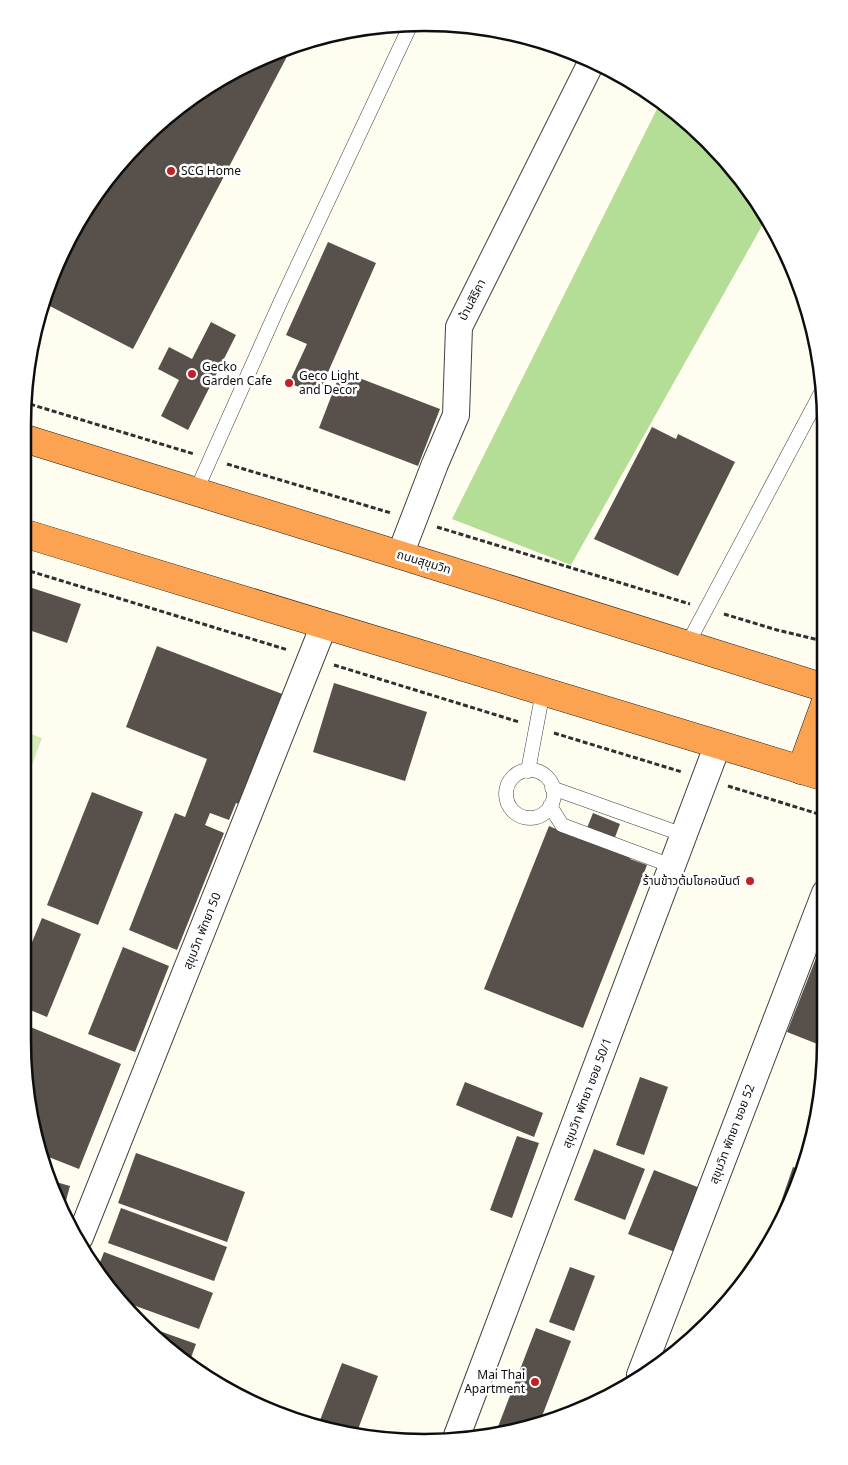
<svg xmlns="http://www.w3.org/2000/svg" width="848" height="1465" font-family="Georgia,'Noto Sans Thai',serif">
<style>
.green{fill:#d1ecb7}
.forest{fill:#b4de95}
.building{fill:#58504a}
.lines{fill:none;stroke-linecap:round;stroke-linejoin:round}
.lane-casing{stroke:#414141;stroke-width:15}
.street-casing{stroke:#414141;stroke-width:28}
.highway-casing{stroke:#1f1f1f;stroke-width:29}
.path{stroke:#303030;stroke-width:3;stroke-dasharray:5 2.5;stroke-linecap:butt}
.lane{stroke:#fff;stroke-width:14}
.street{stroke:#fff;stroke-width:26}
.highway{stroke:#fca351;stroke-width:28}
.poi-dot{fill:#c61e23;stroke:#fff;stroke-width:2}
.labels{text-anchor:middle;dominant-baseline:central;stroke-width:5;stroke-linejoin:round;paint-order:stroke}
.poi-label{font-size:12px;fill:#0e0e0e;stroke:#fff;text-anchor:start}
.street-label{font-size:12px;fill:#0e0e0e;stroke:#fff}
.rim{fill:none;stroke:#0e0e0e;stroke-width:2.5}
</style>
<rect width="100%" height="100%" fill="#fffcf0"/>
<!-- green -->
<path class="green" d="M 23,731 L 42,738 L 23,789 Z"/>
<!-- forest -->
<path class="forest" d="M 661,101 L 708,140 L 767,217 L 571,565 L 452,519 Z"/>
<!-- building -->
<g class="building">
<path d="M 292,47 L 133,349 L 42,302 L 44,295 L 90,201 L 140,140 L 201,90 L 270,53 Z"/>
<path d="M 328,242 L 376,263 L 318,395 L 289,383 L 307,344 L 286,335 Z"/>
<path d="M 211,322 L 236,335 L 188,430 L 161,416 L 179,380 L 158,369 L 169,347 L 192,359 Z"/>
<path d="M 341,371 L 440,409 L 418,466 L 319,428 Z"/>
<path d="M 652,427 L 676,439 L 678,434 L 735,462 L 678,576 L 594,539 Z"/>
<path d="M 23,585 L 81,604 L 67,643 L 26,629 L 23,635 Z"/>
<path d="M 157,646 L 285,695 L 243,805 L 236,803 L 229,820 L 210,813 L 205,825 L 224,833 L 177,950 L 129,930 L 175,813 L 185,817 L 207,759 L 126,727 Z"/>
<path d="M 334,683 L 427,712 L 405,781 L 313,752 Z"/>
<path d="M 92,792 L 143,812 L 98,925 L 47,905 Z"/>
<path d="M 593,813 L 620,824 L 614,840 L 634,848 L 630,859 L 647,865 L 583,1028 L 484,989 L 549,826 L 563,832 L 587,828 Z"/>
<path d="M 42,918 L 81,934 L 47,1017 L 23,1007 L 23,964 Z"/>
<path d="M 822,943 L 825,944 L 825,1047 L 787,1032 Z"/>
<path d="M 123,947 L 169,966 L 135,1052 L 88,1034 Z"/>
<path d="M 23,1024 L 121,1064 L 79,1169 L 41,1154 L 22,1041 Z"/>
<path d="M 640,1077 L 668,1087 L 644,1155 L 616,1145 Z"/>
<path d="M 465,1082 L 543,1113 L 534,1137 L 456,1105 Z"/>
<path d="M 517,1136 L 539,1143 L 512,1218 L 490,1210 Z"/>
<path d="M 594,1149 L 645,1169 L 625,1220 L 574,1200 Z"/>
<path d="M 136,1153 L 245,1192 L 227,1242 L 118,1203 Z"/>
<path d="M 793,1167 L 804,1171 L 777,1226 L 773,1225 Z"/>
<path d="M 654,1170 L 700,1188 L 675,1252 L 628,1234 Z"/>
<path d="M 49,1180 L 70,1186 L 64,1208 L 58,1197 Z"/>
<path d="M 121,1208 L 227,1247 L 214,1281 L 108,1243 Z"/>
<path d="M 104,1252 L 213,1293 L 199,1329 L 122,1301 L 105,1285 L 97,1270 Z"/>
<path d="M 570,1267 L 595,1276 L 574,1331 L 549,1322 Z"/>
<path d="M 151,1328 L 196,1344 L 189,1363 L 172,1347 Z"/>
<path d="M 536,1328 L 571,1341 L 539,1424 L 496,1432 Z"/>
<path d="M 342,1363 L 378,1376 L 357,1432 L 317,1428 Z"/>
</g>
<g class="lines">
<!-- lane casing -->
<g class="lane-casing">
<g id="lane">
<path d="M 196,491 L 280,303 L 411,24"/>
<path d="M 687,645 L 823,389"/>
<circle cx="530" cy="794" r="24"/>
<path d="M 528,771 L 543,691"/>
<path d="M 552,788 L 684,835"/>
<path d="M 550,806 L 562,825 L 672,866"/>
</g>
</g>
<!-- street casing -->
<g class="street-casing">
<g id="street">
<path d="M 400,555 L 435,464 L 456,415 L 459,327 L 592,61"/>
<path d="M 80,1237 L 324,625"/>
<path d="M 640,1375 L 825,893"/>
<path d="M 455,1441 L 718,744"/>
</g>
</g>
<!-- highway casing -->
<g class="highway-casing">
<g id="highway">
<path d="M 23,438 L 400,555 L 825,688"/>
<path d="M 23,533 L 825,777"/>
<path d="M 801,770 L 825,704"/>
</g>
</g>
<!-- path -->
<g class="path">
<path d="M 23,402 L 194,454"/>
<path d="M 227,464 L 391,513"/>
<path d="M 437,527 L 690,604"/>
<path d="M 23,569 L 288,650"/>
<path d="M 724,614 L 777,630 L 823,641 L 825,640"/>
<path d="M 334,665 L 519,722"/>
<path d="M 554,733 L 682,772"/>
<path d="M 728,786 L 825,816"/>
<path d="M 822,816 L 825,809"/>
</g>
<!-- lane -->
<use href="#lane" class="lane"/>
<!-- street -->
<use href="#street" class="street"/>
<!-- highway -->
<use href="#highway" class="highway"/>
</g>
<!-- markers -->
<g class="poi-dot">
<circle cx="171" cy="171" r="5"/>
<circle cx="192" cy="374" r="5"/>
<circle cx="289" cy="383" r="5"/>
<circle cx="750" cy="881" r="5"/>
<circle cx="535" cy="1382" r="5"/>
</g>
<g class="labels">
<!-- poi labels -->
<g class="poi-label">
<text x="181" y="171">SCG Home</text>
<text x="202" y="367">Gecko<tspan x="202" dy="14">Garden Cafe</tspan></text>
<text x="299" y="376">Geco Light<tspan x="299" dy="14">and Decor</tspan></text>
<text x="740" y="881" text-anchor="end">ร้านข้าวต้มโชคอนันต์</text>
<text x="525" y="1375" text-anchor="end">Mai Thai<tspan x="525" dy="14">Apartment</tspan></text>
</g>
<!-- street labels -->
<g class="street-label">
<text transform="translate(472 300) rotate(-63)">บ้านสิริคา</text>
<text transform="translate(424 562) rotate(17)">ถนนสุขุมวิท</text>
<text transform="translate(202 931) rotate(-68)">สุขุมวิท พัทยา 50</text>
<text transform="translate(587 1093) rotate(-69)">สุขุมวิท พัทยา ซอย 50/1</text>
<text transform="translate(732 1134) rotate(-69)">สุขุมวิท พัทยา ซอย 52</text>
</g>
</g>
<!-- crop -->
<path d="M0 0H848V1465H0ZM424 31H424A393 393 0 0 1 817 424V1041A393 393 0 0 1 424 1434H424A393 393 0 0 1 31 1041V424A393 393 0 0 1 424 31Z" fill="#fff" fill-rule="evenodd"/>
<path class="rim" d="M424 31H424A393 393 0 0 1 817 424V1041A393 393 0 0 1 424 1434H424A393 393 0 0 1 31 1041V424A393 393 0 0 1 424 31Z"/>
</svg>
